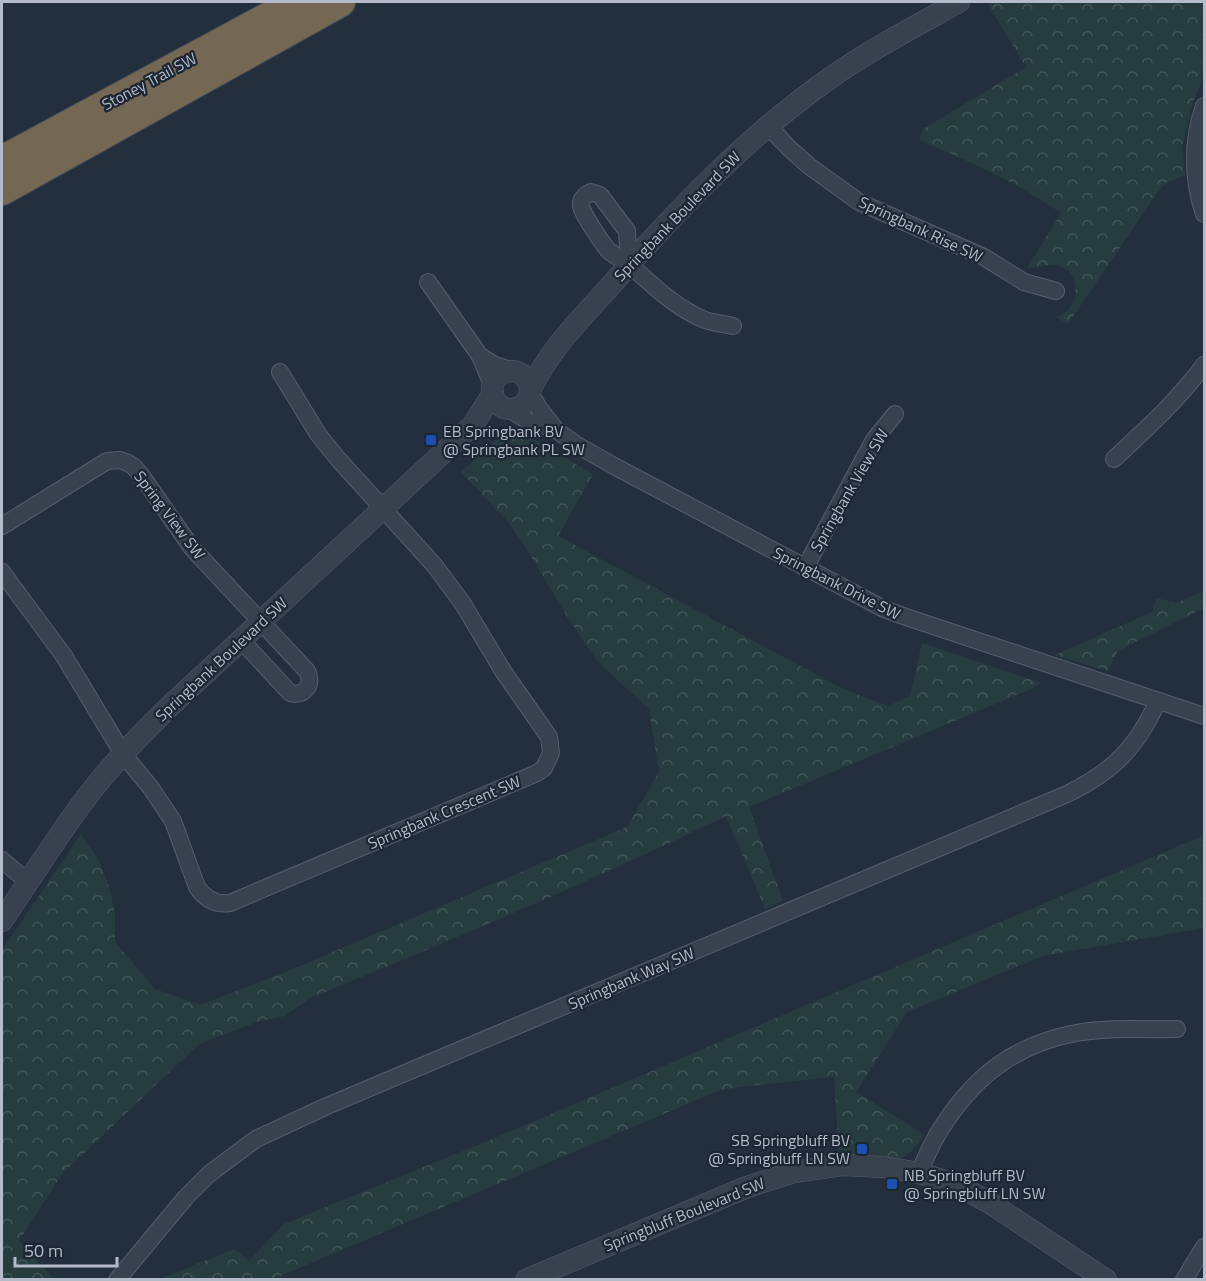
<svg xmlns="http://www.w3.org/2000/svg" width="1206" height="1281" font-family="'Titillium Web',sans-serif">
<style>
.forest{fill:url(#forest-crowns)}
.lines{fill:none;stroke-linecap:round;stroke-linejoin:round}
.minor-casing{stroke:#565f6c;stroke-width:18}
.tertiary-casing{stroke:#565f6c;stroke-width:22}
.motorway-casing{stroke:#434c59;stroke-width:32}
.minor{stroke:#38414e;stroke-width:16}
.tertiary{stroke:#38414e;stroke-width:21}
.motorway{stroke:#746855;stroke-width:30}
.transit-dot{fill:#1a4fb4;stroke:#1d2633;stroke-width:2}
.labels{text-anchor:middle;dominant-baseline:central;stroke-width:4.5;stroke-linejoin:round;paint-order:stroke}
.street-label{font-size:16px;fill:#b4bcc9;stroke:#1d2633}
.poi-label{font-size:16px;fill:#b4bcc9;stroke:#1d2633;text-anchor:start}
</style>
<defs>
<pattern id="forest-crowns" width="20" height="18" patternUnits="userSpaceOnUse" patternTransform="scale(1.5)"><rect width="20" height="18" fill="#263c3f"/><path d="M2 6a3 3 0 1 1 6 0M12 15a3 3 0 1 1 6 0" fill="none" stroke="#435659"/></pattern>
</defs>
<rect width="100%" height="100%" fill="#242f3e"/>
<!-- forest -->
<g class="forest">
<path d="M 989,2 L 1204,2 L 1204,76 L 1193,102 L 1182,148 L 1185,175 L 1166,183 L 1159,190 L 1068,324 L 1056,317 C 1062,314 1068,311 1071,306 C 1080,292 1076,271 1060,266 C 1049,262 1039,268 1027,268 L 1061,213 C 1017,182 968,161 919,140 L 923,129 L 1026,67 L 987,3 Z"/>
<path d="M 508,433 L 525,434 L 593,474 L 558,536 L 843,689 L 888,706 L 910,696 L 922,643 L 1041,683 L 1031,689 L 749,807 L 783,901 L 765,909 L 726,816 C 590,882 450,941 310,998 L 285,1016 L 257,1022 L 199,1044 L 62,1174 L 19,1241 L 54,1279 L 2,1279 L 2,950 L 81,834 L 98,859 L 109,887 L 115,913 L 115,942 L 155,989 L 200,1005 L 281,974 L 627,827 L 659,772 L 649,709 L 598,662 L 568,618 L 531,556 L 509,523 L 461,472 L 503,434 Z"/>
<path d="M 1204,591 L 1204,610 L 1202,609 L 1118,651 L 1107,671 L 1055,655 L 1152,612 L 1156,598 L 1176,603 Z"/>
<path d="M 1202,836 L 1204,836 L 1204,928 L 1043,956 L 907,1012 L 856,1092 L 925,1135 L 913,1150 L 901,1158 L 839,1155 L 834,1077 L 749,1086 L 720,1090 L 273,1279 L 158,1280 L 234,1249 L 249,1261 L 284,1224 L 502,1135 Z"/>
</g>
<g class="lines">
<!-- minor casing -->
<g class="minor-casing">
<g id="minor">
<path d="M 1204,106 C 1192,140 1192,179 1204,214"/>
<path d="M 768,126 L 789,148 L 809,166 L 859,202 L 984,257 L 1024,282 L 1056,291"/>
<path d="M 591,192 L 600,195 L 627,231 L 629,264 C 623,260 615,256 609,251 C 604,246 581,212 581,206 C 580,199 585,195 591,192 Z"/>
<path d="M 629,264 C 652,285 676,308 705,320 C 714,323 724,324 733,326"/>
<path d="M 428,282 L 480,356 L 493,387"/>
<path d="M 480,356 L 495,365 L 513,371"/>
<path d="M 530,393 L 539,408 L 556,430"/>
<path d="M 509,409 L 528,421 L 556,430 L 577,445 L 614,466 L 884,609 L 906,617 L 1204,716"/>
<path d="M 1114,459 C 1146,429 1178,400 1204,365"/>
<path d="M 2,526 L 107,461 L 120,460 L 128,463 L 134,467 L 141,475 L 192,548 L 307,671 C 314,684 305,697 290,693 L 241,640"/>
<path d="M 805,568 L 874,440 L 895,414"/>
<path d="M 2,572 L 64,656 L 123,754 L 151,788 L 173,821 L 197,887 C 205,899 216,905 230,903 L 537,773 L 544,768 L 551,753 L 549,737 L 503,671 L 463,604 L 435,566 L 338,459 L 318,434 L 280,372"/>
<path d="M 2,860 L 28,882"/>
<path d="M 919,1173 C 925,1159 931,1145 939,1132 C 972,1078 1013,1045 1076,1033 C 1109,1027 1144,1030 1177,1029"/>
<path d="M 117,1280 L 186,1197 L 209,1174 L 256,1139 L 327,1106 L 1067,794 C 1114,771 1136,748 1158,701"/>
<path d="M 1184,1280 L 1204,1247"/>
</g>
</g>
<!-- tertiary casing -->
<g class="tertiary-casing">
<g id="tertiary">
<circle cx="511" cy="390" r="19"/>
<path d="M 530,391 C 549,349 583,317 613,283 C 678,209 746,138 826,81 C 868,51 914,27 959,2"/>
<path d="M 2,921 C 30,880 56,838 86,798 C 111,765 140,735 170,706 L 473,425 L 493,393"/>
<path d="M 526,1280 L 747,1187 L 794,1172 L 842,1165 L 883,1167 L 902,1170 L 919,1173 L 955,1184 L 990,1203 L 1106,1280"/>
</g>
</g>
<!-- motorway casing -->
<g class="motorway-casing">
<g id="motorway">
<path d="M 2,161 L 297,2"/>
<path d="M 2,190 L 340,2"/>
</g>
</g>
<!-- minor -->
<use href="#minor" class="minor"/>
<!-- tertiary -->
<use href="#tertiary" class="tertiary"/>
<!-- motorway -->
<use href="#motorway" class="motorway"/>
</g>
<!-- markers -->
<g class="transit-dot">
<rect x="425" y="434" width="12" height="12" rx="3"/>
<rect x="856" y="1143" width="12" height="12" rx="3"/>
<rect x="886" y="1178" width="12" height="12" rx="3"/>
</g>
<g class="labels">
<!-- street labels -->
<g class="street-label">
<text transform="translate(149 81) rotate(-28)">Stoney Trail SW</text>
<text transform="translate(677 216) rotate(-46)">Springbank Boulevard SW</text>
<text transform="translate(921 229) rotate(25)">Springbank Rise SW</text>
<text transform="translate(849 490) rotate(-60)">Springbank View SW</text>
<text transform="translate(170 515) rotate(53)">Spring View SW</text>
<text transform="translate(837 583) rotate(27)">Springbank Drive SW</text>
<text transform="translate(221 659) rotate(-43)">Springbank Boulevard SW</text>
<text transform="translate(444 812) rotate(-23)">Springbank Crescent SW</text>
<text transform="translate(631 978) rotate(-23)">Springbank Way SW</text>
<text transform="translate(684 1214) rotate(-22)">Springbluff Boulevard SW</text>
</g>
<!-- poi labels -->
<g class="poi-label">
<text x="443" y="431">EB Springbank BV<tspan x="443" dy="18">@ Springbank PL SW</tspan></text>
<text x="850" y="1140" text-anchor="end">SB Springbluff BV<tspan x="850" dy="18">@ Springbluff LN SW</tspan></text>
<text x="904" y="1175">NB Springbluff BV<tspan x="904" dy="18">@ Springbluff LN SW</tspan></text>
</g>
</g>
<!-- border -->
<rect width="1206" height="1281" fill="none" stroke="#b4bcc9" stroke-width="6"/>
<!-- scale -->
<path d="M15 1257v9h102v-9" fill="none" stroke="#b4bcc9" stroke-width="3"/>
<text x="24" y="1257" font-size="18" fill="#b4bcc9" stroke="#1d2633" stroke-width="4.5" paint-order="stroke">50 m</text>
</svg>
